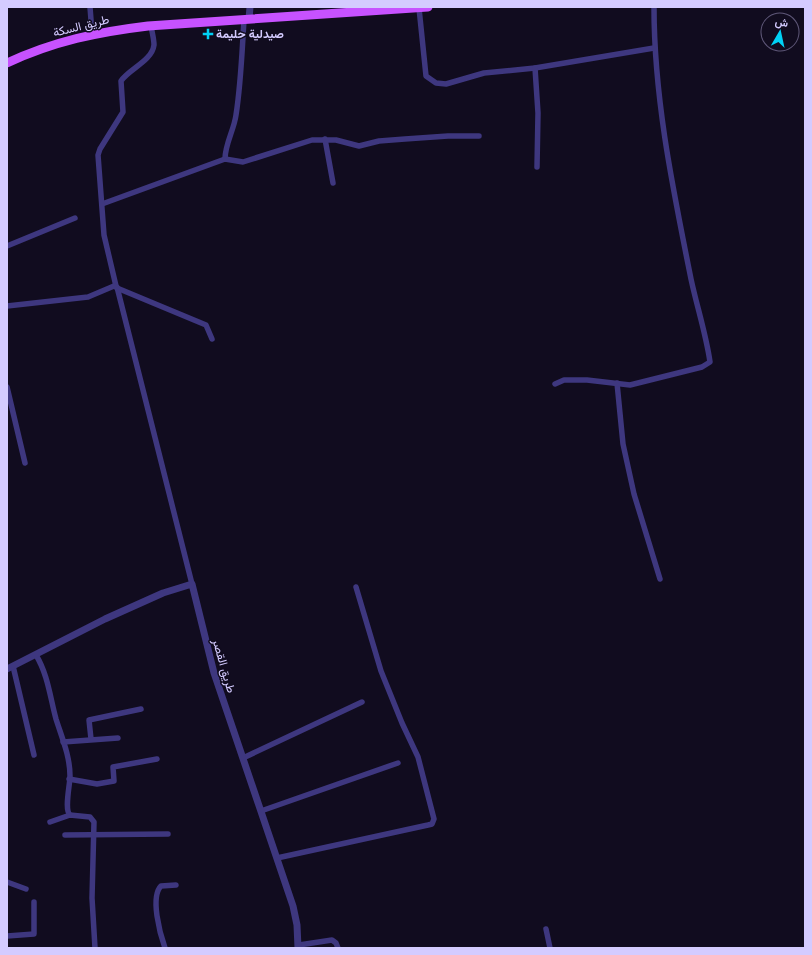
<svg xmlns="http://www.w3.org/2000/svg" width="812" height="955" font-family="'Space Grotesk',Vazirmatn,sans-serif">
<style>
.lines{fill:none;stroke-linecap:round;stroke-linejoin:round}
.minor{stroke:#3e377f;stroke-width:5.5}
.tertiary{stroke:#3e377f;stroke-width:7}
.primary{stroke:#c752ff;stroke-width:9}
.poi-dot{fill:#00d1f5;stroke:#110c1f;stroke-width:1.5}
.labels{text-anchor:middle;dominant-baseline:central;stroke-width:3;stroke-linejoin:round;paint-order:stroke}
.street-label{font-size:12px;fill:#d4cbff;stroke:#110c1f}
.poi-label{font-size:12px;font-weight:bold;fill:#d4cbff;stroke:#110c1f;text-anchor:start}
</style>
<rect width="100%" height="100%" fill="#110c1f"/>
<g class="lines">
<!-- minor -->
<g class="minor">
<path d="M 90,7 L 92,33"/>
<path d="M 419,8 L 426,76 L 436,83 L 446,84 L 484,73 L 535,68 L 654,48"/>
<path d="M 535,68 L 538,113 L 537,167"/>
<path d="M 325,139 L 333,183"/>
<path d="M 225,159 C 225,144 234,130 236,115 C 241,83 242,51 244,20"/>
<path d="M 102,204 L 225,159 L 243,162 L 312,140 L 336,140 L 359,146 L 379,141 L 405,139 L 448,136 L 479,136"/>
<path d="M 7,246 L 75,218"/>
<path d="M 116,286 L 104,235 L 98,155 L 100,149 L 123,112 L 121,81 C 129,69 152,61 154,45 C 154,39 152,32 151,26"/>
<path d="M 117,288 L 206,325 L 212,339"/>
<path d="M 7,306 L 88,297 L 114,286 L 117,287 L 192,584"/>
<path d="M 617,383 L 623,444 L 634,494 L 660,579"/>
<path d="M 555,384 L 564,380 L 587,380 L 630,385 L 702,367 L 710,362 C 706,334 697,307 691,279 C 673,189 654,99 654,7"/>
<path d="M 7,387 L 25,463"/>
<path d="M 36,655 C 48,675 50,697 56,719 C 62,738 70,756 70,776 C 70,785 64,810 70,815"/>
<path d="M 13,666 L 34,755"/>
<path d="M 91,739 L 89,720 L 141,709"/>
<path d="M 63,742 L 118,738"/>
<path d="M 243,758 L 362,702"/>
<path d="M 69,779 L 97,784 L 114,781 L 113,767 L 157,759"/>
<path d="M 261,811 L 398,763"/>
<path d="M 50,822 L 70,815 L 90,817 L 94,822 L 92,898 L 95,948"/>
<path d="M 65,835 L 168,834"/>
<path d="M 277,858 L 428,825 L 432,824 L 434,819 L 418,757 L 402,723 L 381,671 L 356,587"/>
<path d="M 7,882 L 26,889"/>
<path d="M 546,929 L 550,948"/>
<path d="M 7,936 L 34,934 L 34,902"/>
<path d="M 299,945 L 332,940 L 336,943 L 338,948"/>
<path d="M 165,948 C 160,934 150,897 161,886 L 176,885"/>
</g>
<!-- tertiary -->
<g class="tertiary">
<path d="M 249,19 L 250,7"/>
<path d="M 7,669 L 105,619 L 163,593 L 192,584 L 214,673 L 293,906 L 297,925 L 298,948"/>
</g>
<!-- primary -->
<path class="primary" d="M 7,63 C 54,41 98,32 148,26 L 428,7"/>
</g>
<!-- markers -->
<path class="poi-dot" d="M206 28h4v4h4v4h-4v4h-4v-4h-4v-4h4z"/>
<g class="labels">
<!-- street labels -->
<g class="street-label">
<text transform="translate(81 26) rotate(-14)">طريق السكة</text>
<text transform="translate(224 666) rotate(74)">طريق القصر</text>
</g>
<!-- poi labels -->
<g class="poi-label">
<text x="216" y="34">صيدلية حليمة</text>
</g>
</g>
<!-- border -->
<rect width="812" height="955" fill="none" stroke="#d4cbff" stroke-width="16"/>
<!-- north arrow -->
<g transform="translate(780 32) rotate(9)"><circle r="19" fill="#110c1f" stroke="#5f5879"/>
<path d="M0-3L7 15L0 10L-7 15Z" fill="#00d1f5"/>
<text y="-6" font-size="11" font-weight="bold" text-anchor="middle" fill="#d4cbff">ش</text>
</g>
</svg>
